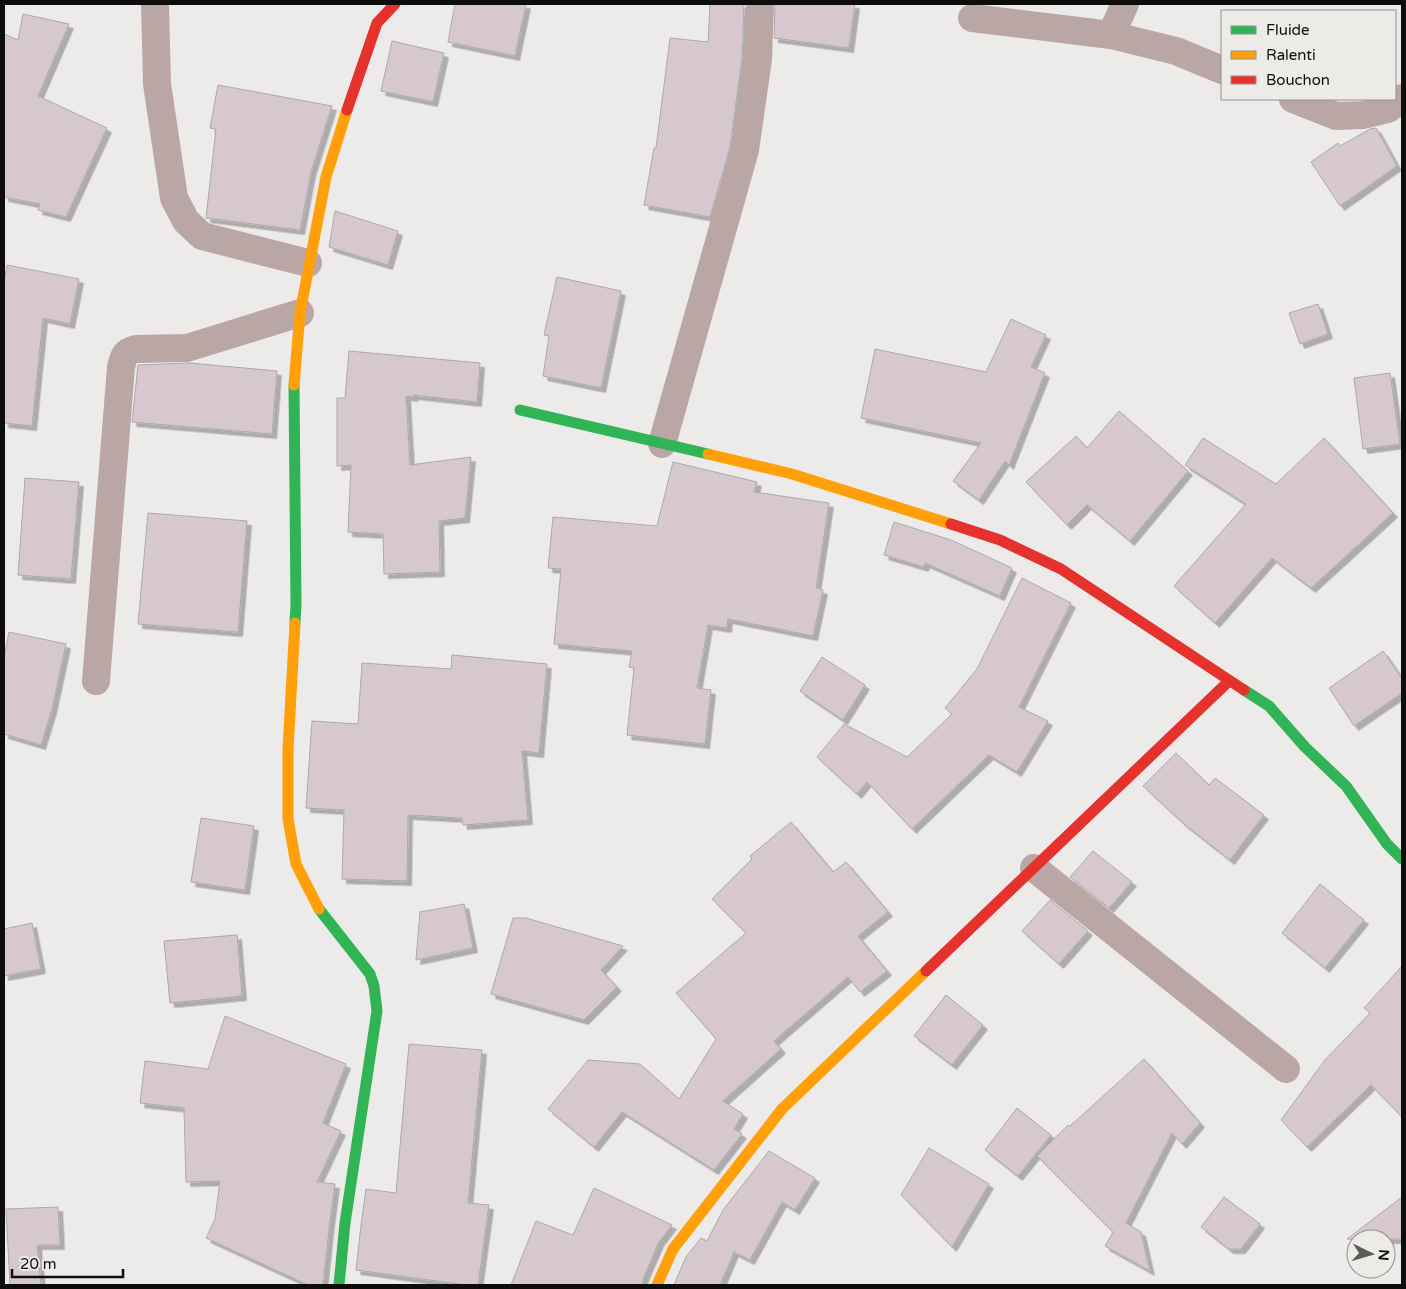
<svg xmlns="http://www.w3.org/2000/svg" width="1406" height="1289" font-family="'Varela Round',sans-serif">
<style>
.building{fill:#d7c8cf;stroke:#abaaa9;filter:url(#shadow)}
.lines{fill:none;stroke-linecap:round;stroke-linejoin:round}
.street{stroke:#baa7a5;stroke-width:28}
.fast{stroke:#30b455;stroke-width:11}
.slow{stroke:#ff9f0a;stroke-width:11}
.jam{stroke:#e5322d;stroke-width:11}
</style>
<defs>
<filter id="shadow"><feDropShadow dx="4.5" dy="4.5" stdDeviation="0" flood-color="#0004"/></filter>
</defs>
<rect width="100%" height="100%" fill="#ecebe9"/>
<!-- building -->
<g class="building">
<path d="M 455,4 L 526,4 L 515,56 L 448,42 Z"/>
<path d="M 710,4 L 744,4 L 742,58 L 730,147 L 710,217 L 644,205 L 654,148 L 656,148 L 670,38 L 708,42 Z"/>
<path d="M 775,4 L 855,4 L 849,48 L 774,38 Z"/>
<path d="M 23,14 L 69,24 L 38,96 L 107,128 L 66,217 L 38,210 L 40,204 L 4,197 L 4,34 L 18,40 Z"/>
<path d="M 392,41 L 444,53 L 433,102 L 381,91 Z"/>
<path d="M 218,85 L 332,106 L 311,172 L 300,230 L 206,218 L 216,129 L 210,128 Z"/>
<path d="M 1376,128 L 1397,166 L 1340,206 L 1311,162 L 1338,143 L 1340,146 L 1370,129 Z"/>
<path d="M 335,211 L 398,231 L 388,265 L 329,247 Z"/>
<path d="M 7,265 L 79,279 L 70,324 L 43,318 L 32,426 L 4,423 L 4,282 Z"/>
<path d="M 557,277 L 621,291 L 601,388 L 543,376 L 549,336 L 544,335 Z"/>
<path d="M 1318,304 L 1328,334 L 1300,344 L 1289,313 Z"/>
<path d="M 1011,319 L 1046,335 L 1031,367 L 1045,373 L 1009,465 L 1005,461 L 979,500 L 953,481 L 981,443 L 861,418 L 875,349 L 986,372 Z"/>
<path d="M 349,351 L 480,363 L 477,402 L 413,395 L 413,397 L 406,396 L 410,465 L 471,457 L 465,518 L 439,521 L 440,572 L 384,574 L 383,534 L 348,532 L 351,465 L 337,466 L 337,398 L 345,398 Z"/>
<path d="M 190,363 L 277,371 L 272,434 L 132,422 L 138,365 Z"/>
<path d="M 1390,373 L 1400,444 L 1363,449 L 1354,378 Z"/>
<path d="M 1119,411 L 1188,471 L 1130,541 L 1087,505 L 1067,525 L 1026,482 L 1076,436 L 1087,448 Z"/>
<path d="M 1203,438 L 1276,484 L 1324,438 L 1393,513 L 1311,588 L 1272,558 L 1215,623 L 1174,586 L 1246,504 L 1185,465 Z"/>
<path d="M 673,462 L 757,482 L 754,492 L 829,503 L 816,588 L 823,590 L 813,636 L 728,619 L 727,628 L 708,625 L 697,688 L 711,690 L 705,744 L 627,735 L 634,668 L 629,667 L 632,651 L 554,644 L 561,569 L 548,568 L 553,517 L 657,526 Z"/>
<path d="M 25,478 L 79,482 L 71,579 L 18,575 Z"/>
<path d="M 148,513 L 247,521 L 238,632 L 138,624 Z"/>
<path d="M 894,522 L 951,540 L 1012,568 L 1000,596 L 925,563 L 924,567 L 884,555 Z"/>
<path d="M 1022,578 L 1071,603 L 1019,707 L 1048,721 L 1017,772 L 989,755 L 912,829 L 867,782 L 857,794 L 817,757 L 844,724 L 907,757 L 952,714 L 945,708 L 977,669 Z"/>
<path d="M 9,632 L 66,644 L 52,709 L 41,745 L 4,734 L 4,658 Z"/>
<path d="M 1383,651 L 1402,679 L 1402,693 L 1354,726 L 1329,688 Z"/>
<path d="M 452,655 L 547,664 L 539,753 L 522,751 L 528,820 L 463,825 L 462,818 L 408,815 L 407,881 L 342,879 L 344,810 L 306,808 L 312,721 L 358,724 L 362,663 L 451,669 Z"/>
<path d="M 822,657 L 865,685 L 843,720 L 800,691 Z"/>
<path d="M 1176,753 L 1209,785 L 1215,778 L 1264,815 L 1230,860 L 1184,824 L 1143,786 Z"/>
<path d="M 201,818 L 254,826 L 245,890 L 191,882 Z"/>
<path d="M 791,822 L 833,872 L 846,862 L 888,912 L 858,936 L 887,971 L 860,992 L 848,977 L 774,1041 L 781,1049 L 723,1101 L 743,1114 L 734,1129 L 742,1134 L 714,1170 L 622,1112 L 594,1147 L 548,1109 L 588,1060 L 640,1064 L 679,1099 L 716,1039 L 676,993 L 746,933 L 712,899 L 752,859 L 750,856 Z"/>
<path d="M 1093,851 L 1132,882 L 1109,908 L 1070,877 Z"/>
<path d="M 1320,884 L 1364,920 L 1325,968 L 1282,933 Z"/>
<path d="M 1050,900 L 1088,931 L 1059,964 L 1022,931 Z"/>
<path d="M 464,904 L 473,948 L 416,960 L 420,912 Z"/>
<path d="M 513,918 L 526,918 L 623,946 L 601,970 L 617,987 L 584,1020 L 491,994 Z"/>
<path d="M 32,923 L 41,969 L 4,976 L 4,929 Z"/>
<path d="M 237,935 L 242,996 L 170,1003 L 164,941 Z"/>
<path d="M 1402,966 L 1402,1117 L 1371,1085 L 1307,1147 L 1281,1120 L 1325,1060 L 1370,1013 L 1364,1008 Z"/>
<path d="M 946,995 L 983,1025 L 952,1065 L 914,1036 Z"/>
<path d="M 225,1016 L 346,1064 L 323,1123 L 341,1131 L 317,1182 L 335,1184 L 330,1221 L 323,1285 L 308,1285 L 206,1238 L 215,1219 L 220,1181 L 186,1182 L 184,1108 L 140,1103 L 145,1061 L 208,1069 Z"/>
<path d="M 409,1044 L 482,1050 L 468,1203 L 489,1205 L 478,1285 L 466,1285 L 356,1270 L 361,1225 L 366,1189 L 396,1193 Z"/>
<path d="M 1144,1059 L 1200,1123 L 1182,1144 L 1172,1133 L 1126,1223 L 1141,1232 L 1150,1271 L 1105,1246 L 1113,1232 L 1037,1156 L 1068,1125 L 1070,1126 Z"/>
<path d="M 1017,1108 L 1051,1135 L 1018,1176 L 985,1150 Z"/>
<path d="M 929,1148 L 989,1184 L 952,1247 L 901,1195 Z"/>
<path d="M 769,1151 L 815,1178 L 795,1210 L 782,1202 L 750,1260 L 734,1252 L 720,1285 L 674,1285 L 686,1257 L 701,1238 L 707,1241 L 723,1210 Z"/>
<path d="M 594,1188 L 672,1225 L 659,1242 L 643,1279 L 642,1285 L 511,1285 L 536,1221 L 573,1235 Z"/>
<path d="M 1224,1197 L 1260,1224 L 1241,1249 L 1229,1249 L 1201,1227 Z"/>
<path d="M 1402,1197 L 1402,1239 L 1347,1239 Z"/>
<path d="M 58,1207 L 60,1245 L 37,1245 L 41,1285 L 10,1285 L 6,1209 Z"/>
</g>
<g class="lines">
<!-- street -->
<g class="street">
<path d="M 155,4 L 157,84 L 174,198 L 186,221 L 202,236 L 308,263"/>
<path d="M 972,18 L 1111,35 L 1176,51 L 1222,70"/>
<path d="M 1111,35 L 1125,4"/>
<path d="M 1293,99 L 1336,116 L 1363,115 L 1388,109 L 1402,98"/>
<path d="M 662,444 L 745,150 L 758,59 L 760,4"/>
<path d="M 96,681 L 121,367 C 124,356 124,352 136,349 L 187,348 L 300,313"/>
<path d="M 1034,868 L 1286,1069"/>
</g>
<!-- fast -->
<g class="fast">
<path d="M 294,385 L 296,604 L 295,623"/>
<path d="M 520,410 L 708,454"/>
<path d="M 1244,690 L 1269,706 L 1305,747 L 1346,786 L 1387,844 L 1402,859"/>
<path d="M 319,909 L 370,974 L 374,986 L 377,1011 L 345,1223 L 339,1285"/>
</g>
<!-- slow -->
<g class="slow">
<path d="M 294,385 L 300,313 L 326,177 L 347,110"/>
<path d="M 708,454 L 792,474 L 951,524"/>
<path d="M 295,623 L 288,749 L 288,819 L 296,864 L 319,909"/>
<path d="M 657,1285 L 673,1249 L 782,1109 L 926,971"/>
</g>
<!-- jam -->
<g class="jam">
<path d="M 347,110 L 377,23 L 395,4"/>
<path d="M 951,524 L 1000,540 L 1061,569 L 1244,690"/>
<path d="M 926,971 L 1229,681"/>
</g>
</g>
<!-- border -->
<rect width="1406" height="1289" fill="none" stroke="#0d0d0c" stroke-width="10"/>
<!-- legend -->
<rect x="1221" y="10" width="175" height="90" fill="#edebe8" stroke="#939290"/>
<rect x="1231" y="26" width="25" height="8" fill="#30b455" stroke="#939290"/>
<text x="1266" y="35" font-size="15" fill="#0d0d0c">Fluide</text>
<rect x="1231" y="51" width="25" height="8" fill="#ff9f0a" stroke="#939290"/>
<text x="1266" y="60" font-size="15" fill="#0d0d0c">Ralenti</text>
<rect x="1231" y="76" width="25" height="8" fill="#e5322d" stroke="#939290"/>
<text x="1266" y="85" font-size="15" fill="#0d0d0c">Bouchon</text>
<!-- north arrow -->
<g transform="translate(1371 1254) rotate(95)"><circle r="24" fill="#edebe8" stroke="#939290"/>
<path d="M0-4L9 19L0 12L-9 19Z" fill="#5b5b59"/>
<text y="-8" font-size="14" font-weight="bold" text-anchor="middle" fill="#0d0d0c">N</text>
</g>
<!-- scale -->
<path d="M12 1269v8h111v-8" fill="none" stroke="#0d0d0c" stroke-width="2.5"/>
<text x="20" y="1269" font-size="15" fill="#0d0d0c" stroke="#edebe8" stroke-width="4" paint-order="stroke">20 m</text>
</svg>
